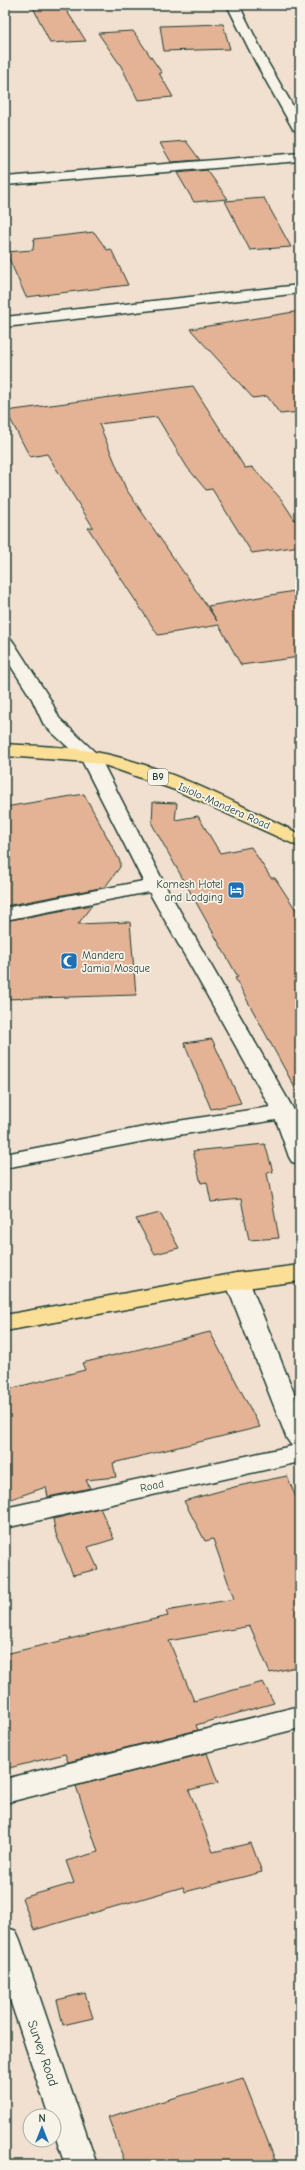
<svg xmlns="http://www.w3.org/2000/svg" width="305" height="2170" font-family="'Comic Neue',sans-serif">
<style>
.building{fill:#e4b395;stroke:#1f3d34}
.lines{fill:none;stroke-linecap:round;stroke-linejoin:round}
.minor-casing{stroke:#1f3d34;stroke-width:3}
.major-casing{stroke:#1f3d34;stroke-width:3}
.highway-casing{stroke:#1f3d34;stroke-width:3}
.minor{fill:#f7f3e8;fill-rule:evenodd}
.major{fill:#fbdf96;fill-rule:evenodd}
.highway{fill:#fbdf96;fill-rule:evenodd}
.labels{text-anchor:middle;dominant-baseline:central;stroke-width:3.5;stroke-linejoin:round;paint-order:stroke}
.shield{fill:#f7f3e8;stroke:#60746a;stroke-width:1}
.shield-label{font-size:10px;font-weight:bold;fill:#1f3d34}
.street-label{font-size:11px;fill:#1f3d34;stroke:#f7f3e8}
.poi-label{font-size:11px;fill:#1f3d34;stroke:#f7f3e8;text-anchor:end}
.near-street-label{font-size:13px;fill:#1f3d34;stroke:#f7f3e8}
</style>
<rect width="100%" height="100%" fill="#f1e0cf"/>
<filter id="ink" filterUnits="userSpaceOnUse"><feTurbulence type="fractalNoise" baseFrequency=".025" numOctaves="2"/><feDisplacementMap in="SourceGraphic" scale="8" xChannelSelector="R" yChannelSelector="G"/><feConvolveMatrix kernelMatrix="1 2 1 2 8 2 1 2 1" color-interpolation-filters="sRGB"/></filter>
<g filter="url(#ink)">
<!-- building -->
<g class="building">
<path d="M 32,5 L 63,5 L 86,41 L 50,43 Z"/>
<path d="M 223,24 L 230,49 L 164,51 L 160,26 Z"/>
<path d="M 133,31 L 162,73 L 159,73 L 173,97 L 138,100 L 121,66 L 98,33 Z"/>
<path d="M 186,141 L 200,160 L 171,162 L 160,143 Z"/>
<path d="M 207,170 L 228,199 L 194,202 L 177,173 Z"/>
<path d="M 264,198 L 291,247 L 250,250 L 225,201 Z"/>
<path d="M 94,232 L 107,250 L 111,249 L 128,285 L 26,297 L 6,252 L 33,250 L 34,239 Z"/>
<path d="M 300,311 L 300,412 L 280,414 L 267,396 L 253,398 L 190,329 Z"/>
<path d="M 193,386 L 245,468 L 252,467 L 281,499 L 300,528 L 300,546 L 252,553 L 212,489 L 206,490 L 187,467 L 157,417 L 99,424 L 126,489 L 217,621 L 208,606 L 300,590 L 300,657 L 241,665 L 219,625 L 158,635 L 88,528 L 93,527 L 47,454 L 30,457 L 6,411 Z"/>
<path d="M 84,794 L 120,861 L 120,867 L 105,887 L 5,906 L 5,807 Z"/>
<path d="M 153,802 L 177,803 L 175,820 L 198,816 L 220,853 L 251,847 L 271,878 L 275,878 L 300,916 L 300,1097 L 235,978 L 238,977 L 152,824 Z"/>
<path d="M 92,905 L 78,924 L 130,922 L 136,995 L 5,999 L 5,921 Z"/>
<path d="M 212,1039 L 241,1103 L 211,1109 L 184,1043 Z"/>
<path d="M 265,1144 L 273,1172 L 267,1173 L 279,1238 L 249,1240 L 241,1199 L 211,1202 L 207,1182 L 201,1183 L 193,1151 Z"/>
<path d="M 160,1213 L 179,1248 L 155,1254 L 136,1219 Z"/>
<path d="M 210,1332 L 260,1427 L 113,1463 L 116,1477 L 86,1480 L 90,1488 L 48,1497 L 46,1487 L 5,1501 L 5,1390 L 85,1370 L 82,1363 Z"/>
<path d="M 287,1476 L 300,1507 L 300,1666 L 270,1673 L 250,1626 L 169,1641 L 194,1701 L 263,1682 L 274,1703 L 196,1725 L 198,1730 L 68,1762 L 65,1754 L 5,1769 L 5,1654 L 168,1616 L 166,1611 L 234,1599 L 213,1539 L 205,1541 L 184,1501 L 238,1486 Z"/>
<path d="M 100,1508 L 114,1539 L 88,1547 L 98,1569 L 73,1575 L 56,1534 L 53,1519 Z"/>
<path d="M 207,1753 L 218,1783 L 189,1790 L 213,1852 L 251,1843 L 262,1872 L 185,1892 L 183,1887 L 34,1930 L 22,1898 L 74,1883 L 66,1861 L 98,1852 L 76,1786 Z"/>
<path d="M 85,1993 L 93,2018 L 63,2025 L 57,2000 Z"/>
<path d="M 243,2078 L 277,2165 L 126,2165 L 108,2117 Z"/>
</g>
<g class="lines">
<!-- minor casing -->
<g class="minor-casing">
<g id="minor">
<path d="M 227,5 L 239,5 L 268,63 L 300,118 L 300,133 L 293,129 L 256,63 Z"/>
<path d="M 300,153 L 300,161 L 5,185 L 5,177 Z"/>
<path d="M 300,285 L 300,293 L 5,327 L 5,317 Z"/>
<path d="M 5,638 L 11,639 L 14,643 L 50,699 L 59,718 L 99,756 L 165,885 L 295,1112 L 300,1126 L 300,1164 L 292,1162 L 289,1157 L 276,1120 L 165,1137 L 5,1168 L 5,1154 L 165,1123 L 270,1107 L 149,892 L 5,920 L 5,908 L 143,881 L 81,759 L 44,725 L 32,699 L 5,657 Z"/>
<path d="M 237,1273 L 245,1275 L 249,1281 L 300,1408 L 300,1462 L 5,1528 L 5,1508 L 292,1446 L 287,1439 L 225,1281 L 229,1275 Z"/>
<path d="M 300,1706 L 300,1728 L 5,1803 L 5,1779 Z"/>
<path d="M 5,1927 L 16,1931 L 20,1940 L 97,2165 L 65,2165 L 54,2132 L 54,2116 L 49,2116 L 5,1985 Z"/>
</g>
</g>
<!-- major casing -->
<g class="major-casing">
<path id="major" d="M 300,1265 L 300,1281 L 237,1289 L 5,1331 L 5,1315 L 237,1273 Z"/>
</g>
<!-- highway casing -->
<g class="highway-casing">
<path id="highway" d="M 5,744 C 33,746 63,746 90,751 C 162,763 235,803 300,834 L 300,847 L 175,790 L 107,766 L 89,762 L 5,756 Z"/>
</g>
<!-- minor -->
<use href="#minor" class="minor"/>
<!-- major -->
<use href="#major" class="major"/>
<!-- highway -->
<use href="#highway" class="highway"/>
</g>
</g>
<!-- icons -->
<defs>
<g id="hotel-square" transform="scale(0.9)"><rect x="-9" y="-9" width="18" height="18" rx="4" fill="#1f6fb2" stroke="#f7f3e8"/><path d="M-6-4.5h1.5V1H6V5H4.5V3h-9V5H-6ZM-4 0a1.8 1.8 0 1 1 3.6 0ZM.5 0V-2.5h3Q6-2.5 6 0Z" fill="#fff"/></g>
<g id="mosque-square" transform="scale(0.9)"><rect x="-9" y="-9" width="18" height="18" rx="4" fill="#1f6fb2" stroke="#f7f3e8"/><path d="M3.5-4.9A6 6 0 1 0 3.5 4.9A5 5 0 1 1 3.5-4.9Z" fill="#fff"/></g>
</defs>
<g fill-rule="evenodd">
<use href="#hotel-square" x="236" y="890"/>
<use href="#mosque-square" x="69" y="961"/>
</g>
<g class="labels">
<!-- shield labels -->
<rect class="shield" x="148" y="769" width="20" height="16" rx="3"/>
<g class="shield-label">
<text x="158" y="777">B9</text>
</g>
<!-- street labels -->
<g class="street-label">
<text transform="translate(224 806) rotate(24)">Isiolo-Mandera Road</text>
<text transform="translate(152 1486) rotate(-12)">Road</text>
</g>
<!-- poi labels -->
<g class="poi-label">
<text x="223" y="884">Kornesh Hotel<tspan x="223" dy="13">and Lodging</tspan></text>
<text x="82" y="955" text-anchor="start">Mandera<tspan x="82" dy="13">Jamia Mosque</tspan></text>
</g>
<!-- near-street labels -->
<g class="near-street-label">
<text transform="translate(43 2053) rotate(71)">Survey Road</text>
</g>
</g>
<!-- margin -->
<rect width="305" height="2170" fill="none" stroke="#f7f3e8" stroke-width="20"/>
<rect x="10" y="10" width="285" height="2150" fill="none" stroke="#1f3d34" stroke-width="1.5" filter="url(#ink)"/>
<!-- north arrow -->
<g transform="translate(42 2128)"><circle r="19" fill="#f7f3e8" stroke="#a1aaa0"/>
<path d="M0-3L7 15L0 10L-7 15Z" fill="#1f6fb2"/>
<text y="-6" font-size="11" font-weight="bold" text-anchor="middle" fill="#1f3d34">N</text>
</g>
</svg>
